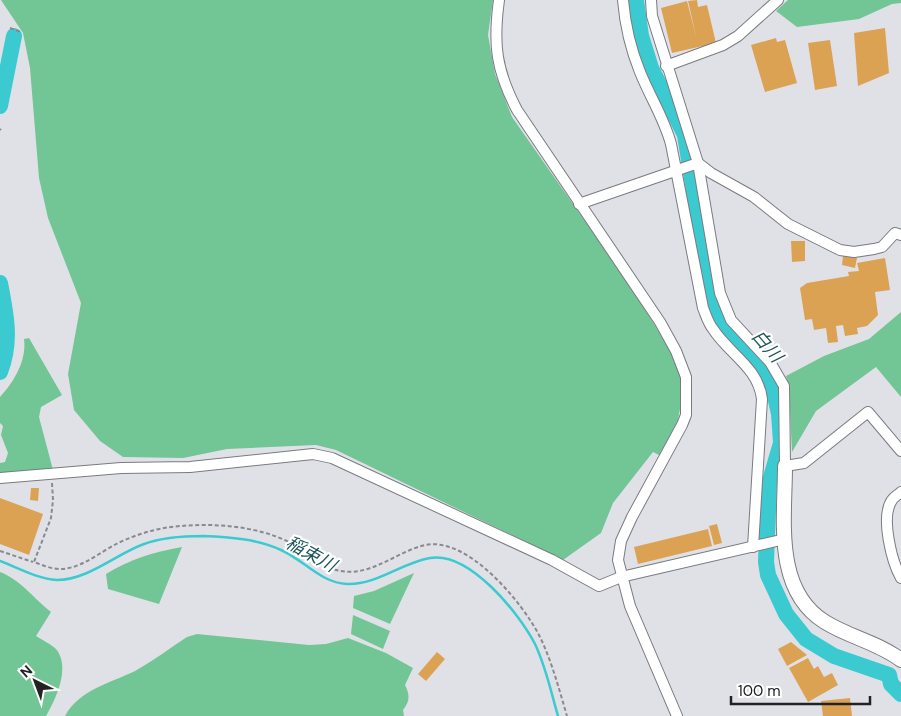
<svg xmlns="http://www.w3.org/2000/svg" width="901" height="716" font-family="'DM Sans','Noto Sans JP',sans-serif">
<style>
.green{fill:#72c594}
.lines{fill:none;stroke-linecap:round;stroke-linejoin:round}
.stream{stroke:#3bcad0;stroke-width:2.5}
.river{stroke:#3bcad0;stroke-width:16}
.building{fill:#dca254}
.street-casing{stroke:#7a7b81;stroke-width:12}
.secondary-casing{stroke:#7a7b81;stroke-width:16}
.path{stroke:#89898e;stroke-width:2;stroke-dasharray:4 2.5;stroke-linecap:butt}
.street{stroke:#fff;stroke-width:10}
.secondary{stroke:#fff;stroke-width:14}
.labels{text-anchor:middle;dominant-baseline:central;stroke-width:4.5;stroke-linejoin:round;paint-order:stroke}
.water-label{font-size:18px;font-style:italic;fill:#1d5759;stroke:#fff}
</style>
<rect width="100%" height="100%" fill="#e0e1e7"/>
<!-- green -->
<g class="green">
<path d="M 1,0 L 493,0 L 488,35 L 495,74 L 512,117 L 634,291 L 676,360 L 682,381 L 681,404 L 676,429 L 661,456 L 653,452 L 613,503 L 601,533 L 563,560 L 336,450 L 316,445 L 227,449 L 183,458 L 123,457 L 100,441 L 74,410 L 68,374 L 81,303 L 48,218 L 39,178 L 30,68 L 23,33 Z"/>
<path d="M 788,0 L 901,0 L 901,3 L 892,4 L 859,19 L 797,27 L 776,11 Z"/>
<path d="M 901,312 L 901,397 L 876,367 L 816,411 L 792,452 L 789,390 L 786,376 L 824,356 L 869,339 Z"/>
<path d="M 29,338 L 62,395 L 41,407 L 39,417 L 53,470 L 0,474 L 0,463 L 5,462 L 8,453 L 1,435 L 3,426 L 0,423 L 0,397 C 14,382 27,360 24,339 Z"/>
<path d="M 182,547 L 159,604 L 108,589 L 106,574 C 130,559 154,552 182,547 Z"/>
<path d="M 0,572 C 21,580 33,598 51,612 L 36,636 C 42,640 51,644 56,649 C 71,667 56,699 46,716 L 0,716 Z"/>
<path d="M 414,573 L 390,624 L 353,608 L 354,596 L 374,591 Z"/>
<path d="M 353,615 L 390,631 L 383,649 L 351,634 Z"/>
<path d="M 197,634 L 309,645 L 326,644 L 348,638 L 386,653 L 413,668 L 405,685 C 410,695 410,701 403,710 L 404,716 L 65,716 C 79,690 110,683 135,671 C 153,661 170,648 187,637 Z"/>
</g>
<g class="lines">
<!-- stream -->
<path class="stream" d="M 0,561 C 18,568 38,579 57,580 C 88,580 116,554 144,544 C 163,537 183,536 203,536 C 229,537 258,539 281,550 C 304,560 321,583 347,584 C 377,585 401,563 430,558 C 469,551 519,613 535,644 C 546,667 551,692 558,716"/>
<!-- river -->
<g class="river">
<path d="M 636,0 L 641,36 L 651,68 L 685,135 L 713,310 L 722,327 L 764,371 L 773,387 L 779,414 L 781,443 L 769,484 L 766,562 L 768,575 L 786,614 L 806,639 L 834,656 L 889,675 L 891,684 L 901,694"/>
<path d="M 0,106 L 14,36"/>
<path d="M 0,283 C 6,314 12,342 0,372"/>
</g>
</g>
<!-- building -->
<g class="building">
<path d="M 697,0 L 698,7 L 707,5 L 716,43 L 672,53 L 661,8 L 687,1 L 696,36 L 688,1 Z"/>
<path d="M 885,28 L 889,73 L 858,86 L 854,33 Z"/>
<path d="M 776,38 L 777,42 L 785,40 L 797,83 L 765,92 L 751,45 Z"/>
<path d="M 830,40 L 837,86 L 815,90 L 808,43 Z"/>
<path d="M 791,241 L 805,241 L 805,261 L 792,262 Z"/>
<path d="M 843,256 L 857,258 L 855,268 L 842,265 Z"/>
<path d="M 885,258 L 890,290 L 875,292 L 878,315 L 867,326 L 857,328 L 858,334 L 845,336 L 843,325 L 836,326 L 838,342 L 828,343 L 826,328 L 814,330 L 812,319 L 805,320 L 800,288 L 807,283 L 849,276 L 848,272 L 859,271 L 857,263 Z"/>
<path d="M 31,488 L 39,488 L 38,501 L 30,500 Z"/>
<path d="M 0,498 L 43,514 L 29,555 L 0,544 Z"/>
<path d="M 717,524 L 722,543 L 714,545 L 709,526 Z"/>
<path d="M 708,529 L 712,546 L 638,564 L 634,547 Z"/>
<path d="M 791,642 L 807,655 L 787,666 L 778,649 Z"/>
<path d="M 437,652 L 445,659 L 426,681 L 418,674 Z"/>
<path d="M 808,658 L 814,669 L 818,666 L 824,677 L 832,673 L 838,685 L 808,702 L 789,668 Z"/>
<path d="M 850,698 L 852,716 L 823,716 L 821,701 Z"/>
</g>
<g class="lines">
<!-- street casing -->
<g class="street-casing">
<g id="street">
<path d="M 499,0 C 493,44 496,70 517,110 L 660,322 L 676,351 L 686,377 L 686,415 L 682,425 L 632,517 L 621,541 L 618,560 L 630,606 L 677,716"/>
<path d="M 623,0 C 625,24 631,50 640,72 C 650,97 664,118 671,144 L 703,308 C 706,315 708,323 713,329 C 729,354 758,367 762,399 L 753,547"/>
<path d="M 651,0 L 652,16 L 698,163 L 720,293 L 731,320 L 770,362 L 784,386 L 785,466 L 804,463 L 868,412 L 901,451"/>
<path d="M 666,66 L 723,45 L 738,36 L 778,0"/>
<path d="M 698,163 L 711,173 L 754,197 L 788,224 L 840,250 L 854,252 L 874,249 L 882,247 L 895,233 L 901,235"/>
<path d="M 579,204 L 698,163"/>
<path d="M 0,478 L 121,468 L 190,467 L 313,454 L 332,458 L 552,560 L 599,586 L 621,577 L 785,539"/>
<path d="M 901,492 C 898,495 894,497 892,500 C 880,517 892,562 901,578"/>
</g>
</g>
<!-- secondary casing -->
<g class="secondary-casing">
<path id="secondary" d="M 785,466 C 785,518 773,590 825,622 C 849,637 879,643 901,660"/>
</g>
<!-- path -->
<g class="path">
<path d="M 10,28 L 21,32"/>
<path d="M 0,129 L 1,130"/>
<path d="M 52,483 L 53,500 L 51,518 L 34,562 C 42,565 51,569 60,569 C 81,569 100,552 118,543 C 133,536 148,531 164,528 C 204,522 254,524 291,543 C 306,550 319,565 336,570 C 369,579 395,552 425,545 C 468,536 523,603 540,637 C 552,662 559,689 567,716"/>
<path d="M 0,551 L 33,562"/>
</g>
<!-- street -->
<use href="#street" class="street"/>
<!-- secondary -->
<use href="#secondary" class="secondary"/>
</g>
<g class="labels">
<!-- water labels -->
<g class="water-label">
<text transform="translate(767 346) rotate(49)">白川</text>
<text transform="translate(311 554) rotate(29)">稲束川</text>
</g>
</g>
<!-- north arrow -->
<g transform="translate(35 681) rotate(318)" stroke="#ffffff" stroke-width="4" paint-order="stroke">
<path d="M0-4L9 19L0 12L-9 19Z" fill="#222225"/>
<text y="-8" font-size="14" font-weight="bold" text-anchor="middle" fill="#222225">N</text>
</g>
<!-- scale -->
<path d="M731 696v8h139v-8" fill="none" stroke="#222225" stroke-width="2.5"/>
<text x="738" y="696" font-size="15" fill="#222225" stroke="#ffffff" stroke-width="4" paint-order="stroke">100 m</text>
</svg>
